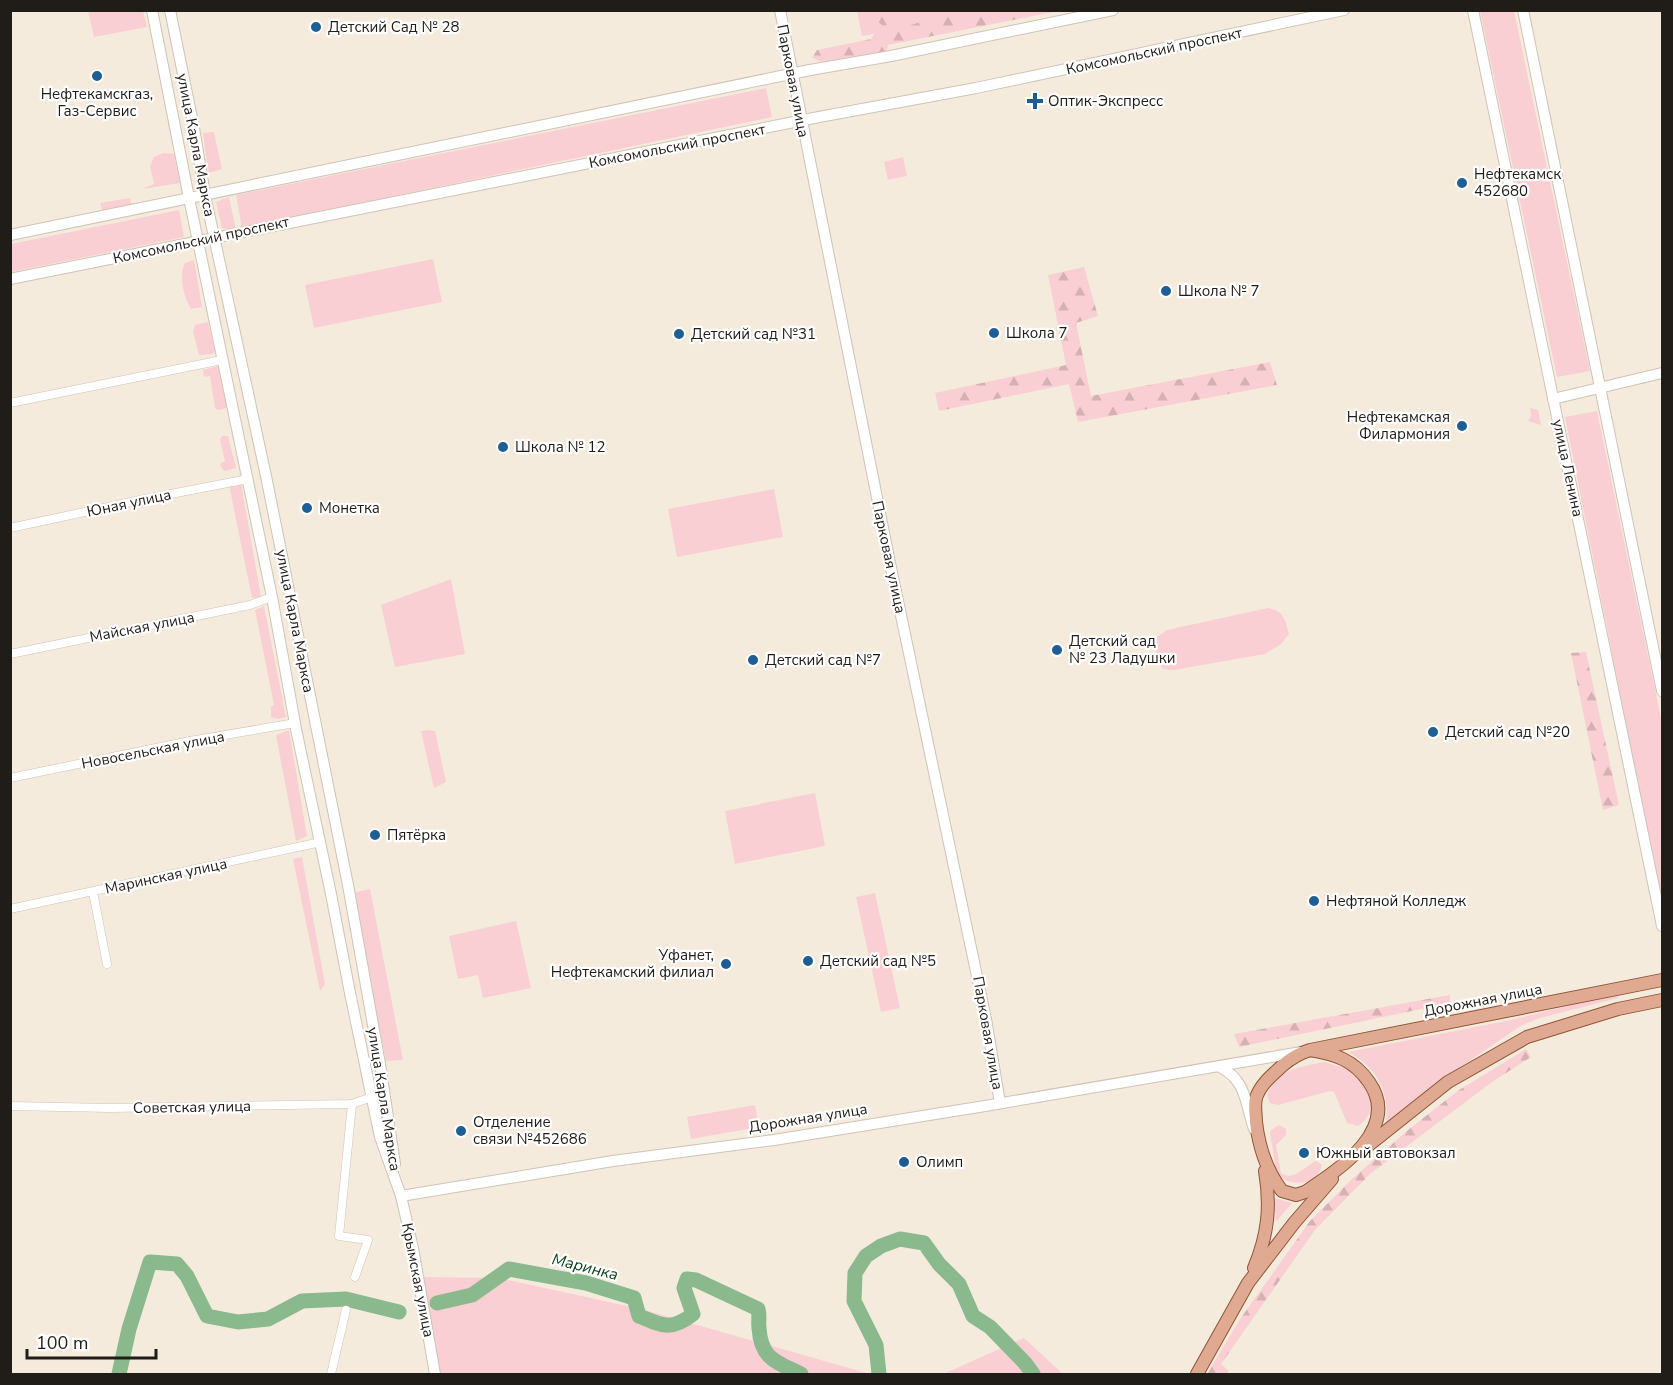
<svg xmlns="http://www.w3.org/2000/svg" width="1673" height="1385" font-family="'Nunito Sans',sans-serif">
<style>
.green{fill:#f9cfd3}
.forest{fill:url(#forest-firs)}
.lines{fill:none;stroke-linecap:round;stroke-linejoin:round}
.river{stroke:#89b98d;stroke-width:15}
.street-casing{stroke:#cdc4b5;stroke-width:9}
.secondary-casing{stroke:#cdc4b5;stroke-width:12}
.primary-casing{stroke:#8e5436;stroke-width:14}
.street{stroke:#fff;stroke-width:8}
.secondary{stroke:#fff;stroke-width:10}
.primary{stroke:#dfaa91;stroke-width:12}
.poi-dot{fill:#1e5e94;stroke:#fff;stroke-width:2}
.labels{text-anchor:middle;dominant-baseline:central;stroke-width:4.5;stroke-linejoin:round;paint-order:stroke}
.poi-label{font-size:15px;fill:#201c17;stroke:#fff;text-anchor:start}
.street-label{font-size:15px;fill:#201c17;stroke:#fff}
.water-label{font-size:16px;font-style:italic;fill:#0b4117;stroke:#fff}
</style>
<defs>
<pattern id="forest-firs" width="22" height="20" patternUnits="userSpaceOnUse" patternTransform="scale(1.5)"><rect width="22" height="20" fill="#f9cfd3"/><path d="M5 1l3.5 6h-7zM16 11l3.5 6h-7z" fill="#d5b1b4"/></pattern>
</defs>
<rect width="100%" height="100%" fill="#f5ebdd"/>
<!-- green -->
<g class="green">
<path d="M 88,11 L 143,11 L 147,27 L 94,37 Z"/>
<path d="M 857,11 L 998,11 L 862,36 Z"/>
<path d="M 1480,11 L 1514,11 L 1590,371 L 1557,377 Z"/>
<path d="M 766,88 L 772,117 L 242,228 L 236,195 Z"/>
<path d="M 214,132 L 222,169 L 208,173 L 203,133 Z"/>
<path d="M 163,153 L 174,154 L 180,183 L 143,189 L 154,184 L 150,166 L 154,157 Z"/>
<path d="M 903,157 L 907,176 L 888,180 L 884,162 Z"/>
<path d="M 229,197 L 236,230 L 222,228 L 216,202 Z"/>
<path d="M 130,198 L 132,206 L 103,212 L 100,203 Z"/>
<path d="M 179,210 L 184,237 L 11,272 L 11,244 Z"/>
<path d="M 433,259 L 442,302 L 314,328 L 305,285 Z"/>
<path d="M 194,260 L 202,307 L 191,309 C 184,297 178,276 185,263 Z"/>
<path d="M 208,322 L 215,351 L 213,354 L 199,355 L 193,331 L 195,325 Z"/>
<path d="M 218,366 L 227,408 L 218,410 L 215,408 L 210,376 L 204,377 L 203,370 Z"/>
<path d="M 1530,408 L 1538,410 L 1541,425 L 1528,421 L 1531,416 Z"/>
<path d="M 1597,411 L 1662,723 L 1662,904 L 1565,417 Z"/>
<path d="M 222,436 L 228,436 L 236,468 L 225,471 L 222,469 L 220,464 L 225,461 L 220,440 Z"/>
<path d="M 241,483 L 261,597 L 252,598 L 229,485 Z"/>
<path d="M 774,489 L 783,537 L 677,557 L 668,509 Z"/>
<path d="M 451,579 L 465,654 L 395,667 L 381,605 Z"/>
<path d="M 264,606 L 286,717 L 278,719 L 271,717 L 271,707 L 274,705 L 255,610 Z"/>
<path d="M 1268,608 C 1284,611 1285,619 1289,634 L 1281,644 L 1265,654 L 1174,670 L 1163,669 L 1156,658 L 1157,637 L 1167,630 Z"/>
<path d="M 289,730 L 307,836 L 296,841 L 276,735 Z"/>
<path d="M 428,730 L 435,731 L 446,782 L 434,788 L 421,731 Z"/>
<path d="M 815,793 L 825,846 L 735,864 L 725,811 Z"/>
<path d="M 302,857 L 325,984 L 320,991 L 293,859 Z"/>
<path d="M 370,889 L 403,1060 L 386,1061 L 352,893 Z"/>
<path d="M 875,893 L 900,1008 L 881,1012 L 856,897 Z"/>
<path d="M 516,921 L 531,988 L 483,998 L 478,975 L 458,979 L 449,936 Z"/>
<path d="M 1617,994 L 1618,998 L 1540,1018 L 1522,1025 L 1431,1087 L 1385,1125 C 1392,1095 1376,1066 1348,1052 L 1511,1020 Z"/>
<path d="M 1324,1062 C 1331,1064 1340,1066 1347,1069 C 1368,1081 1383,1110 1358,1126 L 1347,1123 L 1334,1092 L 1330,1091 L 1278,1105 L 1270,1103 L 1267,1095 C 1277,1069 1299,1067 1324,1062 Z"/>
<path d="M 755,1105 L 759,1127 L 691,1139 L 687,1117 Z"/>
<path d="M 1279,1125 L 1286,1129 L 1286,1135 L 1276,1145 L 1281,1173 C 1295,1182 1304,1166 1316,1161 L 1322,1165 C 1317,1187 1293,1186 1277,1176 L 1270,1134 L 1271,1130 Z"/>
<path d="M 1274,1198 L 1292,1203 L 1276,1222 Z"/>
<path d="M 418,1277 L 499,1278 L 641,1309 L 870,1374 L 435,1374 Z"/>
<path d="M 1024,1338 L 1063,1374 L 943,1374 Z"/>
</g>
<!-- forest -->
<g class="forest">
<path d="M 872,11 L 872,10 L 913,11 L 904,22 L 883,26 L 873,17 Z"/>
<path d="M 950,11 L 1058,11 L 888,45 L 887,51 L 822,62 L 812,58 L 817,50 L 871,39 L 877,29 L 908,26 L 946,14 Z"/>
<path d="M 1084,267 L 1098,316 L 1076,323 L 1091,396 L 1270,362 L 1277,385 L 1078,422 L 1069,384 L 939,411 L 935,393 L 1066,365 L 1048,275 Z"/>
<path d="M 1586,652 L 1619,805 L 1603,810 L 1571,653 Z"/>
<path d="M 1450,995 L 1450,1003 L 1239,1047 L 1234,1034 Z"/>
<path d="M 1526,1049 L 1531,1057 L 1492,1082 L 1370,1174 L 1315,1230 L 1221,1364 L 1229,1371 L 1226,1374 L 1207,1374 L 1240,1319 L 1310,1221 L 1351,1180 L 1408,1130 L 1459,1090 Z"/>
</g>
<g class="lines">
<!-- river -->
<g class="river">
<path d="M 437,1303 L 472,1295 L 509,1269 L 586,1283 L 634,1298 L 639,1316 C 662,1326 672,1331 693,1314 L 684,1288 L 687,1279 L 696,1280 L 758,1309 C 760,1316 758,1321 759,1328 C 761,1359 776,1362 801,1374"/>
<path d="M 119,1374 L 129,1329 L 150,1262 L 177,1264 L 187,1276 L 207,1316 L 238,1322 L 268,1319 L 302,1301 L 346,1299 L 399,1312"/>
<path d="M 879,1374 L 876,1345 L 854,1301 L 855,1273 L 866,1256 L 881,1246 L 900,1239 L 924,1243 L 939,1264 L 959,1284 L 973,1316 L 990,1327 L 1025,1363 L 1033,1374"/>
</g>
<!-- street casing -->
<g class="street-casing">
<g id="street">
<path d="M 10,403 L 222,360"/>
<path d="M 10,528 L 145,499 L 248,479"/>
<path d="M 10,654 L 250,605 L 272,597"/>
<path d="M 10,778 L 190,741 L 295,723"/>
<path d="M 93,892 L 107,964"/>
<path d="M 10,909 L 321,842"/>
<path d="M 352,1104 L 339,1236 L 368,1240 L 355,1277"/>
<path d="M 10,1106 L 110,1108 L 352,1104 L 372,1097"/>
<path d="M 331,1374 L 346,1310"/>
</g>
</g>
<!-- secondary casing -->
<g class="secondary-casing">
<g id="secondary">
<path d="M 152,10 L 189,198 L 272,597 L 296,729 L 331,894 L 350,993 L 380,1137 L 401,1196 L 413,1248 L 435,1374"/>
<path d="M 170,10 L 194,128 L 205,195 L 266,476 L 348,885 L 380,1064 L 395,1164"/>
<path d="M 780,10 L 890,563 L 986,1019 L 1000,1103"/>
<path d="M 1473,10 L 1662,926"/>
<path d="M 1523,10 L 1662,691"/>
<path d="M 10,235 L 810,70 L 891,56 L 1113,10"/>
<path d="M 10,279 L 819,117 L 976,88 L 1344,10"/>
<path d="M 1553,399 L 1662,373"/>
<path d="M 1220,1067 C 1247,1081 1245,1103 1254,1129"/>
<path d="M 401,1196 L 613,1161 L 774,1140 L 985,1106 L 1301,1052"/>
</g>
</g>
<!-- primary casing -->
<g class="primary-casing">
<g id="primary">
<path d="M 1310,1050 C 1335,1054 1354,1060 1369,1082 C 1402,1129 1338,1170 1305,1192 L 1296,1195 L 1282,1191 C 1266,1170 1259,1148 1256,1122 C 1256,1114 1254,1106 1256,1098 C 1260,1085 1272,1075 1282,1066 C 1290,1059 1300,1053 1310,1050 L 1662,980"/>
<path d="M 1365,1148 L 1448,1082 L 1527,1037 L 1618,1009 L 1662,1000"/>
<path d="M 1254,1268 C 1268,1235 1271,1206 1265,1171"/>
<path d="M 1197,1374 L 1248,1283 L 1294,1223 L 1332,1179"/>
</g>
</g>
<!-- street -->
<use href="#street" class="street"/>
<!-- secondary -->
<use href="#secondary" class="secondary"/>
<!-- primary -->
<use href="#primary" class="primary"/>
</g>
<!-- markers -->
<g class="poi-dot">
<circle cx="316" cy="27" r="6"/>
<circle cx="97" cy="76" r="6"/>
<path d="M1032 92h6v6h6v6h-6v6h-6v-6h-6v-6h6z"/>
<circle cx="1462" cy="183" r="6"/>
<circle cx="1166" cy="291" r="6"/>
<circle cx="994" cy="333" r="6"/>
<circle cx="679" cy="334" r="6"/>
<circle cx="1462" cy="426" r="6"/>
<circle cx="503" cy="447" r="6"/>
<circle cx="307" cy="508" r="6"/>
<circle cx="1057" cy="650" r="6"/>
<circle cx="753" cy="660" r="6"/>
<circle cx="1433" cy="732" r="6"/>
<circle cx="375" cy="835" r="6"/>
<circle cx="1314" cy="901" r="6"/>
<circle cx="808" cy="961" r="6"/>
<circle cx="726" cy="964" r="6"/>
<circle cx="461" cy="1131" r="6"/>
<circle cx="1304" cy="1153" r="6"/>
<circle cx="904" cy="1162" r="6"/>
</g>
<g class="labels">
<!-- poi labels -->
<g class="poi-label">
<text x="328" y="27">Детский Сад № 28</text>
<text x="97" y="94" text-anchor="middle">Нефтекамскгаз,<tspan x="97" dy="17">Газ-Сервис</tspan></text>
<text x="1048" y="101">Оптик-Экспресс</text>
<text x="1474" y="174">Нефтекамск<tspan x="1474" dy="17">452680</tspan></text>
<text x="1178" y="291">Школа № 7</text>
<text x="1006" y="333">Школа 7</text>
<text x="691" y="334">Детский сад №31</text>
<text x="1450" y="417" text-anchor="end">Нефтекамская<tspan x="1450" dy="17">Филармония</tspan></text>
<text x="515" y="447">Школа № 12</text>
<text x="319" y="508">Монетка</text>
<text x="1069" y="641">Детский сад<tspan x="1069" dy="17">№ 23 Ладушки</tspan></text>
<text x="765" y="660">Детский сад №7</text>
<text x="1445" y="732">Детский сад №20</text>
<text x="387" y="835">Пятёрка</text>
<text x="1326" y="901">Нефтяной Колледж</text>
<text x="714" y="955" text-anchor="end">Уфанет,<tspan x="714" dy="17">Нефтекамский филиал</tspan></text>
<text x="820" y="961">Детский сад №5</text>
<text x="473" y="1122">Отделение<tspan x="473" dy="17">связи №452686</tspan></text>
<text x="1316" y="1153">Южный автовокзал</text>
<text x="916" y="1162">Олимп</text>
</g>
<!-- street labels -->
<g class="street-label">
<text transform="translate(1154 51) rotate(-12)">Комсомольский проспект</text>
<text transform="translate(793 81) rotate(79)">Парковая улица</text>
<text transform="translate(196 145) rotate(79)">улица Карла Маркса</text>
<text transform="translate(677 146) rotate(-11)">Комсомольский проспект</text>
<text transform="translate(201 240) rotate(-12)">Комсомольский проспект</text>
<text transform="translate(1568 468) rotate(78)">улица Ленина</text>
<text transform="translate(129 503) rotate(-12)">Юная улица</text>
<text transform="translate(889 557) rotate(78)">Парковая улица</text>
<text transform="translate(295 621) rotate(79)">улица Карла Маркса</text>
<text transform="translate(142 627) rotate(-11)">Майская улица</text>
<text transform="translate(153 750) rotate(-11)">Новосельская улица</text>
<text transform="translate(166 876) rotate(-12)">Маринская улица</text>
<text transform="translate(1483 1000) rotate(-11)">Дорожная улица</text>
<text transform="translate(988 1033) rotate(80)">Парковая улица</text>
<text transform="translate(384 1099) rotate(81)">улица Карла Маркса</text>
<text transform="translate(192 1107) rotate(-1)">Советская улица</text>
<text transform="translate(808 1118) rotate(-9)">Дорожная улица</text>
<text transform="translate(418 1280) rotate(79)">Крымская улица</text>
</g>
<!-- water labels -->
<g class="water-label">
<text transform="translate(585 1267) rotate(14)">Маринка</text>
</g>
</g>
<!-- border -->
<rect width="1673" height="1385" fill="none" stroke="#201c17" stroke-width="24"/>
<!-- scale -->
<path d="M27 1349v9h129v-9" fill="none" stroke="#201c17" stroke-width="3"/>
<text x="36" y="1349" font-size="18" fill="#201c17" stroke="#ffffff" stroke-width="4.5" paint-order="stroke">100 m</text>
</svg>
